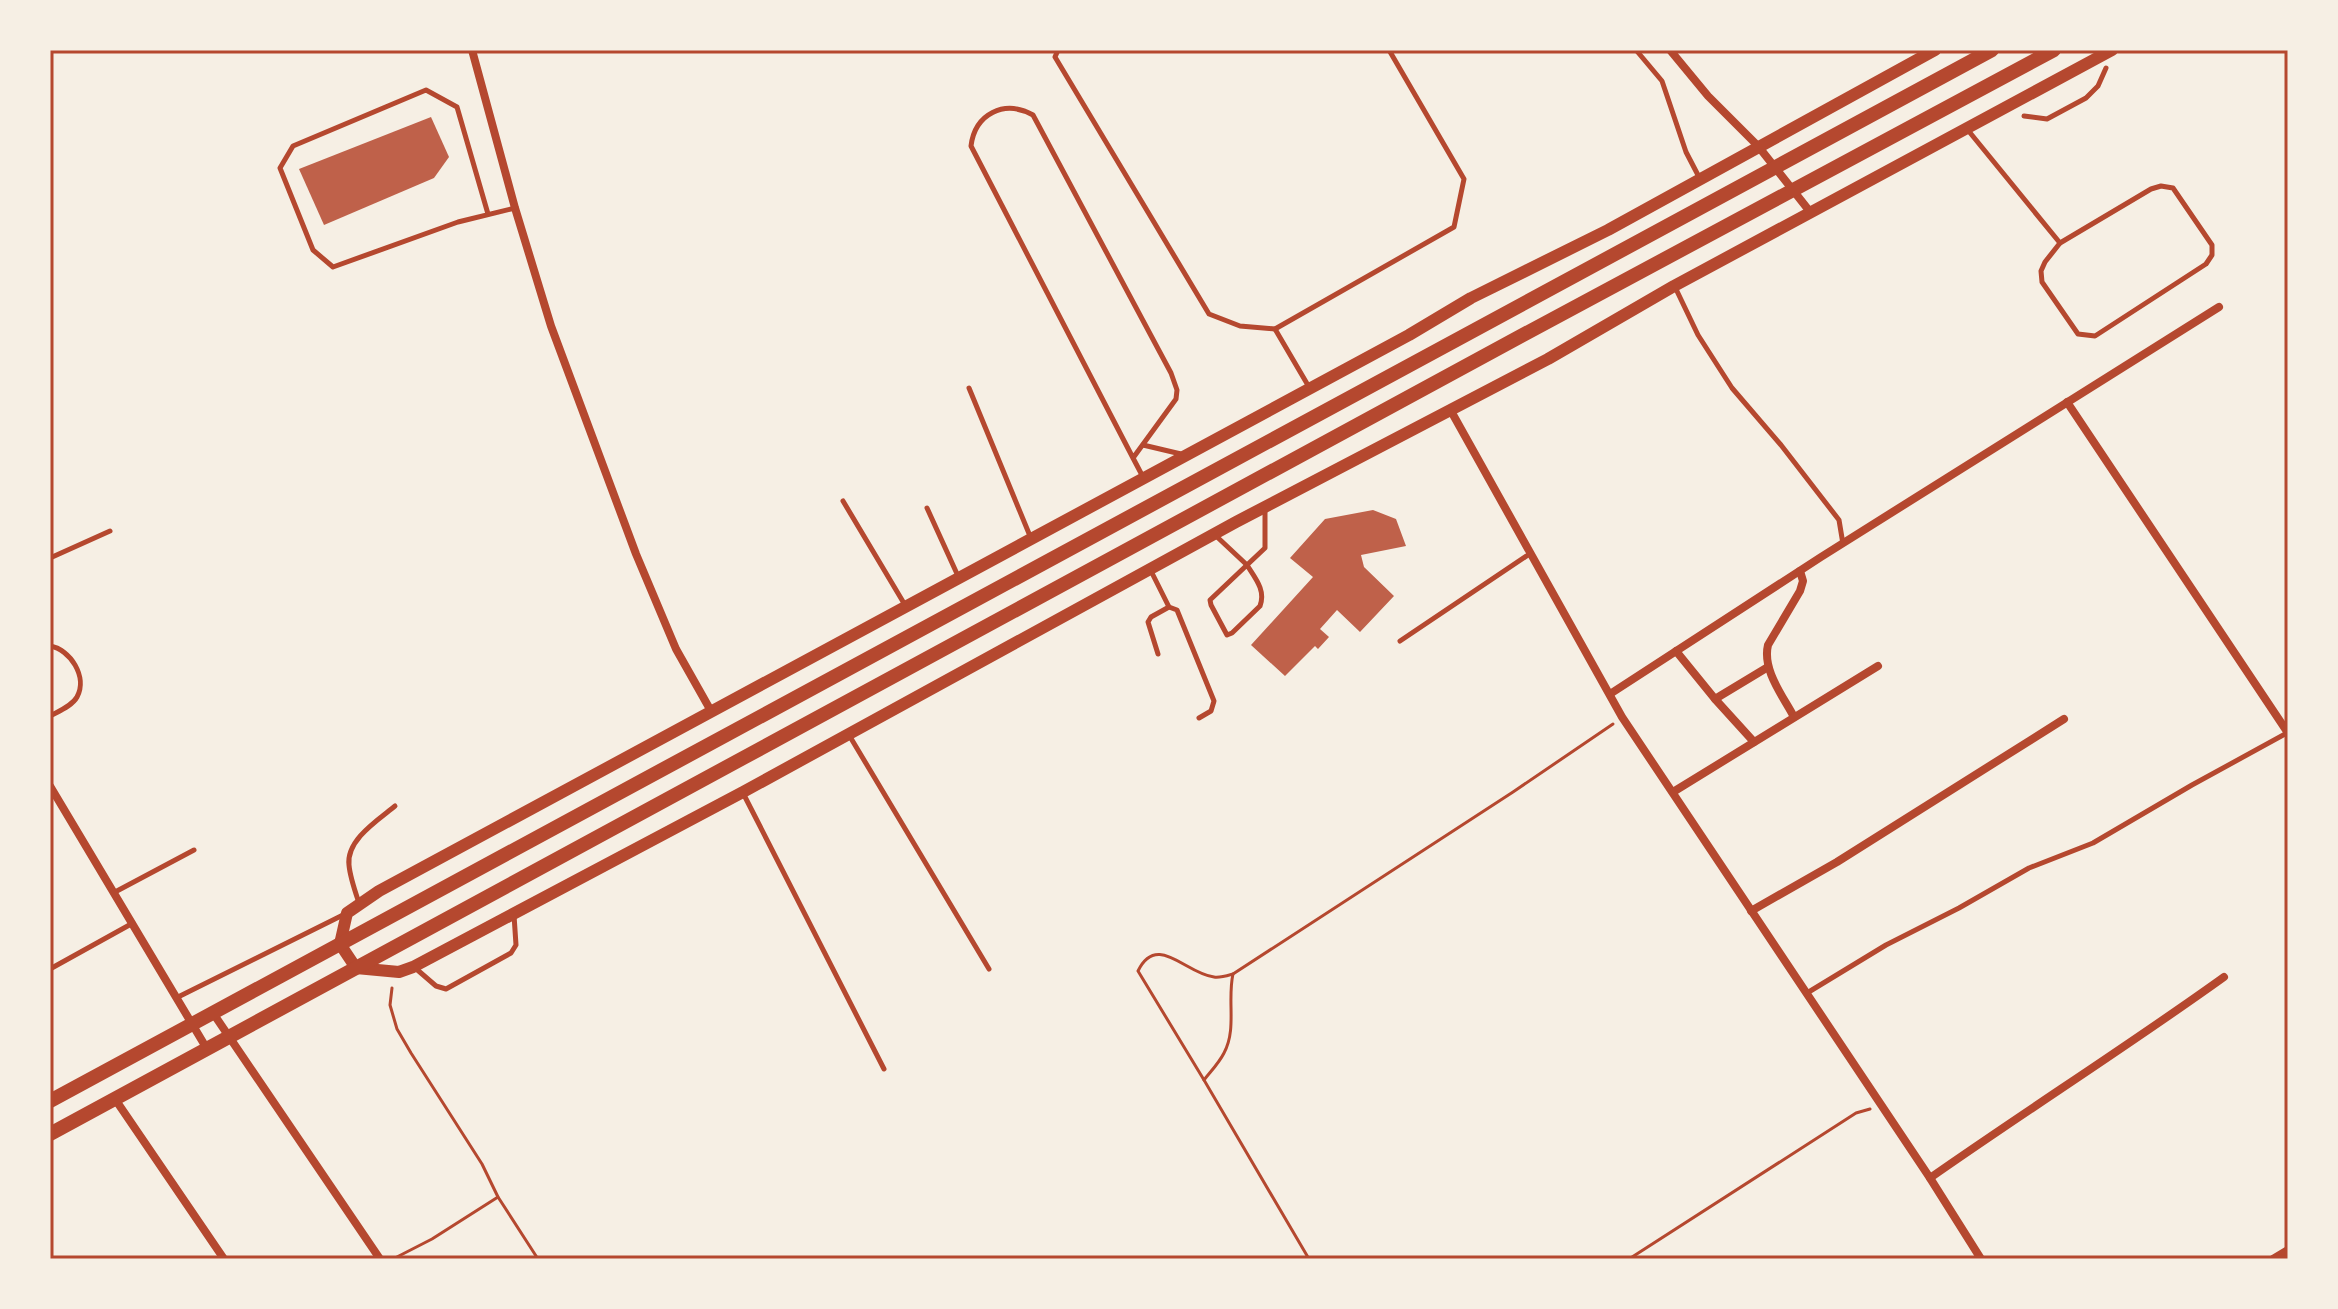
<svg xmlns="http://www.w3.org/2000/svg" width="2338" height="1309" font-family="'Nunito Sans',sans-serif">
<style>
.building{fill:#bf614a}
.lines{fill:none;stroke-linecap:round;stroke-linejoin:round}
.path{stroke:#b5482f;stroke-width:3}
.service{stroke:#b5482f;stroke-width:5}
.minor{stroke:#b5482f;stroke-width:8}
.tertiary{stroke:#b5482f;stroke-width:12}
.primary{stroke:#b5482f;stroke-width:14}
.neatline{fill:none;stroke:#b5482f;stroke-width:3}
</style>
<rect width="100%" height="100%" fill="#f6efe4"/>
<!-- building -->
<g class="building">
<path d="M 431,117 L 449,157 L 434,178 L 324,225 L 299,169 Z"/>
<path d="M 1373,510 L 1396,519 L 1406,546 L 1361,555 L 1364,567 L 1394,596 L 1360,632 L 1337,610 L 1320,629 L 1329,637 L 1318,649 L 1315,646 L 1285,676 L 1251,645 L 1313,577 L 1290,558 L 1325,519 Z"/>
</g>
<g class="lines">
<!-- path -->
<g class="path">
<path d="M 1233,974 C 1226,976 1220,978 1214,977 C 1186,974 1157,932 1138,971 L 1204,1080 L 1309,1259"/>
<path d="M 392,988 L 390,1005 L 397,1029 L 411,1053 L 482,1164 L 498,1197 L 538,1259"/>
<path d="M 1204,1080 C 1211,1071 1219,1063 1224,1053 C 1237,1029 1227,1000 1233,974 L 1513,792 L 1613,724"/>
<path d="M 393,1259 L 432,1239 L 498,1197"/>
<path d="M 1629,1259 L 1856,1113 L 1870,1109"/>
</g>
<!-- service -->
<g class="service">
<path d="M 1058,50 L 1055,57 L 1209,314 L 1240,326 L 1275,329 L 1454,227 L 1464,179 L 1389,50"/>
<path d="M 1636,50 L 1662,81 L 1686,152 L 1699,177"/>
<path d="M 2024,116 L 2047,119 L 2086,98 L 2098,86 L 2106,68"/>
<path d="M 1967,129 L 2060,243"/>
<path d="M 2161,186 L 2173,188 L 2212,245 L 2212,255 L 2206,264 L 2095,336 L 2078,334 L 2042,282 L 2041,271 L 2045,262 L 2060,243 L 2151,189 Z"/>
<path d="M 488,214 L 457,107 L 426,90 L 293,146 L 280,168 L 313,250 L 333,267 L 458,222 L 515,208"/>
<path d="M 1675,287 L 1698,335 L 1732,388 L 1781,445 L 1839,520 L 1843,544"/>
<path d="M 1275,329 L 1309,387"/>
<path d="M 969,388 L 1030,536"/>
<path d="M 1143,445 L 1181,454"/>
<path d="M 1133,458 L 1176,399 L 1177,390 L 1171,373 L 1033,115 C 1004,99 975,114 971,146 L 1133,458 L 1143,477"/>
<path d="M 843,501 L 905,605"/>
<path d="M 927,508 L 958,576"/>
<path d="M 1215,535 L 1247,565 L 1265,548 L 1265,507"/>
<path d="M 50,558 L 110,531"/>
<path d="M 1247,565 C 1255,578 1266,590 1260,606 L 1232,633 L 1227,635 L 1211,605 L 1210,600 Z"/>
<path d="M 1151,571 L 1169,607 L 1177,610 L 1214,701 L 1211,711 L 1199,718"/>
<path d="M 1400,641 L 1531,553"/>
<path d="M 50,646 C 70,649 88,677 77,697 C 72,706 59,711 50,716"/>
<path d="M 1158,654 L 1148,622 L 1151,617 L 1169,607"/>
<path d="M 849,735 L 989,969"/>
<path d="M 743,793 L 884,1069"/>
<path d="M 115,892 L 194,850"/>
<path d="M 359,903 C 355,891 350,877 349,865 C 346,840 378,820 395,806"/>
<path d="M 414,967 L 436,986 L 446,989 L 511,953 L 516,945 L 514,915"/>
<path d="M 50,969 L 133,923"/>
<path d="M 1807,993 L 1886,945 L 1959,908 L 2029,868 L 2093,843 L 2192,785 L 2287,733"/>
<path d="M 178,997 L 345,914"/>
</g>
<!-- minor -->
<g class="minor">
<path d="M 472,50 L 515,208 L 551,326 L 636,554 L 676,649 L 711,711"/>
<path d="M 1670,50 L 1708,96 L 1758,146 L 1811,213"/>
<path d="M 2067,402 L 2288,733"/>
<path d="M 1451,411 L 1622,717 L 1930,1178 L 1981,1259"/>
<path d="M 1676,651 L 1715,699 L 1754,742"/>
<path d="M 1610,694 L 1821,557 L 2219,307"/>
<path d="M 1715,699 L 1768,667"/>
<path d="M 1794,717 C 1783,696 1762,670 1768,645 L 1800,591 L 1803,581 L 1800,571"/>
<path d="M 50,786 L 207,1049"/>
<path d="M 1673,792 L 1878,666"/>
<path d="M 1751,911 L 1837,862 L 2064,719"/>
<path d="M 213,1013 L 380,1259"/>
<path d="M 115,1099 L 224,1259"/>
<path d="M 1930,1178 C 2027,1110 2128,1046 2224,977"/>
<path d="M 2273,1259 L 2288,1250"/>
</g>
<!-- tertiary -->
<path class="tertiary" d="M 1935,50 L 1608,230 L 1471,298 L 1409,335 L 379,891 L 347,913 L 340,944 L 356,968 L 399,972 L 413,967 L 743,792 L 1236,522 L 1548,359 L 1674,286 L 2112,50"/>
<!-- primary -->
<g class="primary">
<path d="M 50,1101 L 1992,50"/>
<path d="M 50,1134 L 1521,336 L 2054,50"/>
</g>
</g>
<!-- border -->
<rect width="2338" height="1309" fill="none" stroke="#f6efe4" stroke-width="104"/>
<rect x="52" y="52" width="2234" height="1205" class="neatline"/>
</svg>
